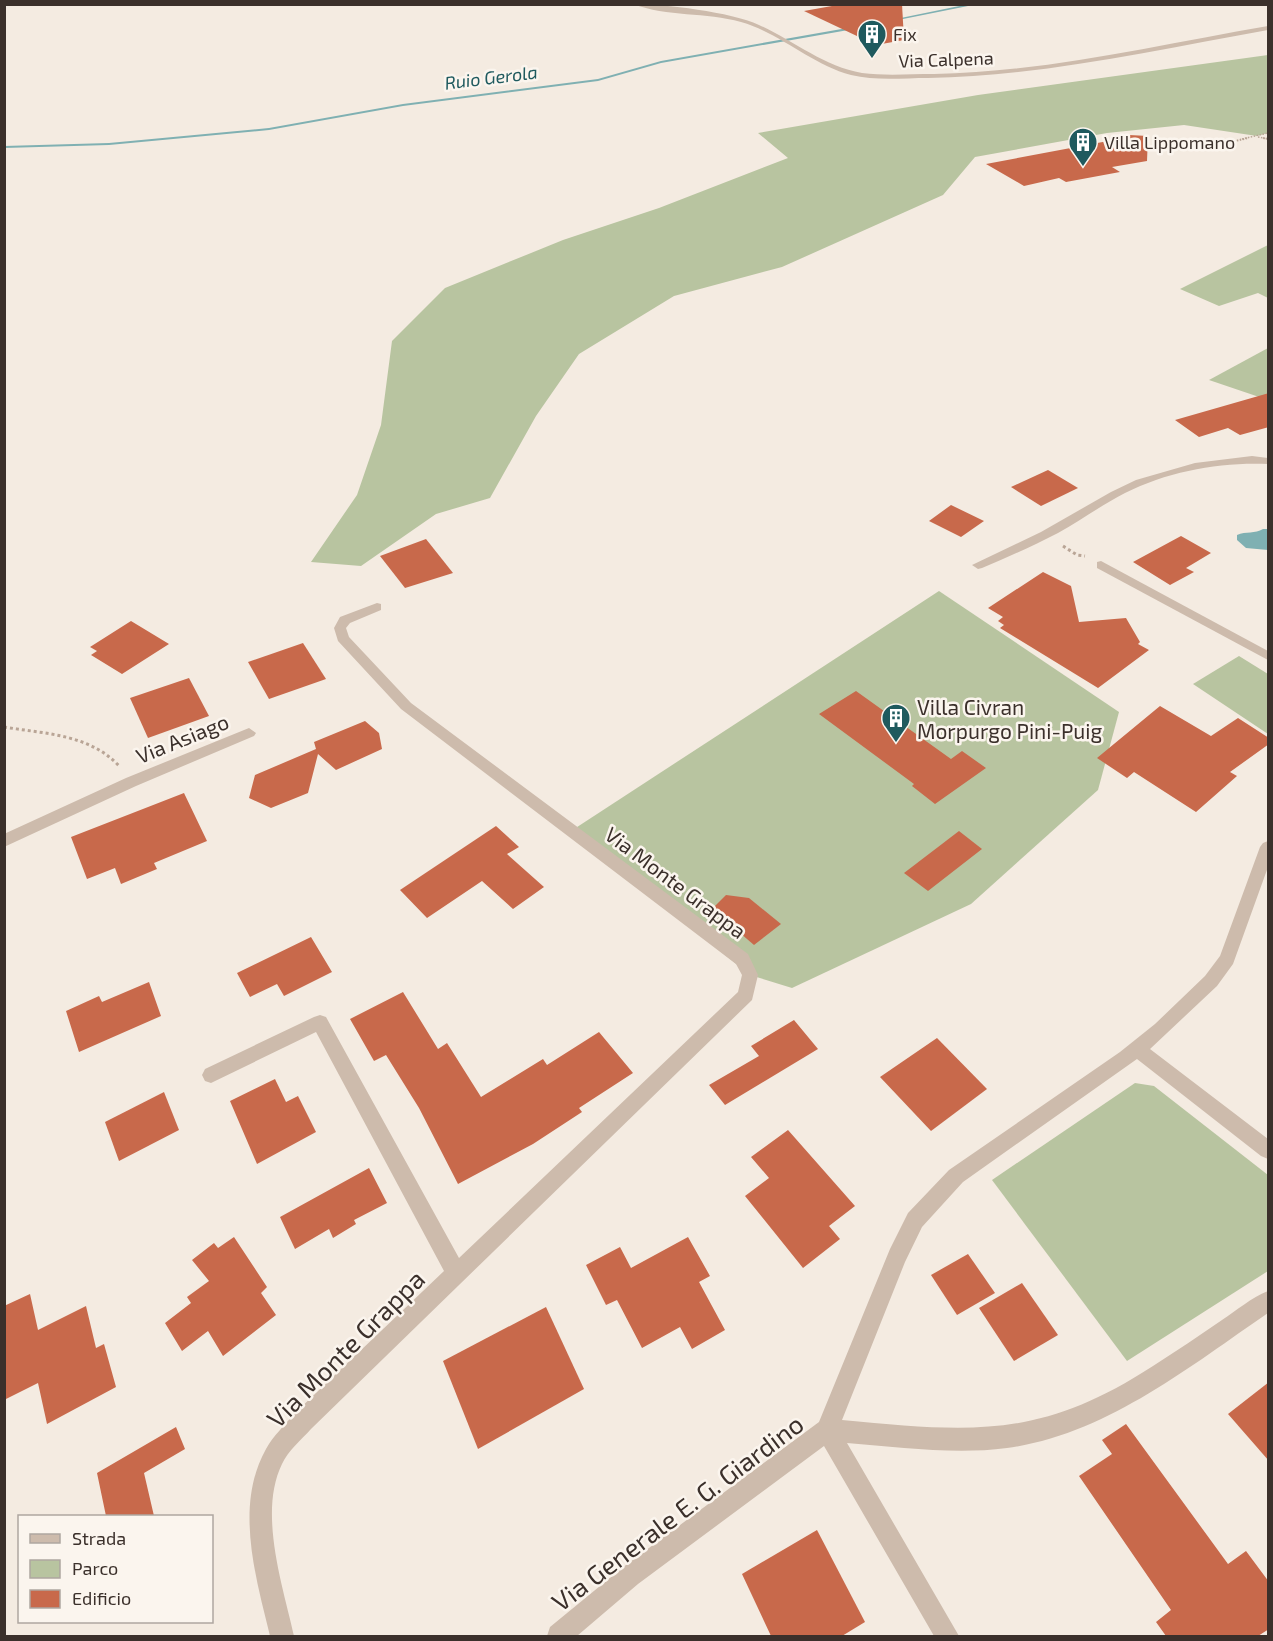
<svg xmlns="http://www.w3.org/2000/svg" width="1273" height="1641" font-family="'Exo 2',sans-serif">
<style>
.green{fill:#b8c4a0}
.water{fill:#7fb0b2}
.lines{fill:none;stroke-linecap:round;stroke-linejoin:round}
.stream{fill:#7fb0b2;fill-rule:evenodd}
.building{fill:#c8694b}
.path-far2{stroke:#b9a596;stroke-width:1.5;stroke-dasharray:1.5 1.5;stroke-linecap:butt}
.path-far1{stroke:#b9a596;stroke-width:2;stroke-dasharray:1.5 1.5;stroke-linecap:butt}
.path{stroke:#b9a596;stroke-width:3;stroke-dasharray:3 3;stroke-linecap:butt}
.street{fill:#cdbbac;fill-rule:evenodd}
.labels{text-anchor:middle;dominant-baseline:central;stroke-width:5;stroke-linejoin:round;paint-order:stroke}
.far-poi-label{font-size:18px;fill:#3b302b;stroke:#fbf5ee;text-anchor:start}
.far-street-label{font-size:18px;fill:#3b302b;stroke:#fbf5ee}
.far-water-label{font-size:18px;font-style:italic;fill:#1f5a5e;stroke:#fbf5ee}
.poi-label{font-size:21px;fill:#3b302b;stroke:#fbf5ee;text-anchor:start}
.street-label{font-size:21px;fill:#3b302b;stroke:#fbf5ee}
.near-street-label{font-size:26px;fill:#3b302b;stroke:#fbf5ee}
</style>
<rect width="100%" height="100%" fill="#f4ebe1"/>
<!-- green -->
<g class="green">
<path d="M 1268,55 L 1268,133 L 1257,136 L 1184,125 L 1107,133 L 975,157 L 943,195 L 782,267 L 674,296 L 579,354 L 536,416 L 490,498 L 436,514 L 361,566 L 311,562 L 357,495 L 381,425 L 392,341 L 445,288 L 563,240 L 659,208 L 788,158 L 758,133 L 978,95 Z"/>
<path d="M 1268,245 L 1268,298 L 1258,293 L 1219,306 L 1180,289 Z"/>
<path d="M 1268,348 L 1268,400 L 1209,380 Z"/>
<path d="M 939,591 L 1119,712 L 1098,790 L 971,904 L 792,988 L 750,975 L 571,831 Z"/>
<path d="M 1239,656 L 1268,674 L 1268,734 L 1193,684 Z"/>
<path d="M 1135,1083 L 1154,1086 L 1268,1175 L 1268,1271 L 1127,1361 L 992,1180 Z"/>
</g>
<!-- water -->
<path class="water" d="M 1263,529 L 1268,529 L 1268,550 L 1246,548 L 1237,540 L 1237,535 C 1246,531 1255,534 1263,529 Z"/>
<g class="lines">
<!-- stream -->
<g class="stream">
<path d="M 969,4 L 978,4 L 893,21 L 891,20 Z"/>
<path d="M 853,27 L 854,29 L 661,63 L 598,81 L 403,106 L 269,130 L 109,145 L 4,148 L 4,146 L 109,143 L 269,128 L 403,104 L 598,79 L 661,61 Z"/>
</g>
</g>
<!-- building -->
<g class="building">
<path d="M 843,4 L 902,4 L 904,40 L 876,45 L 804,11 Z"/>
<path d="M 1129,135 L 1148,136 L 1147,161 L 1112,167 L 1120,172 L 1066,182 L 1059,178 L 1024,186 L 986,164 L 1108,141 L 1119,147 Z"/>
<path d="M 1269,393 L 1269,427 L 1240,435 L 1228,428 L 1199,437 L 1175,420 Z"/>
<path d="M 1048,470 L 1078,488 L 1041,506 L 1011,487 Z"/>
<path d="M 951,505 L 984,521 L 961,537 L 929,521 Z"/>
<path d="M 1181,536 L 1211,553 L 1186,568 L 1194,572 L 1170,585 L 1133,562 Z"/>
<path d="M 426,539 L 453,573 L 405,588 L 380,556 Z"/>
<path d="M 1043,572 L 1071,586 L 1079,622 L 1126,618 L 1140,642 L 1138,644 L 1149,650 L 1098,688 L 1000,628 L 1004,625 L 998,621 L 1003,617 L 988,608 Z"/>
<path d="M 131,621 L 169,644 L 122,674 L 91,655 L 97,651 L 90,647 Z"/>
<path d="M 303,643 L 326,679 L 269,699 L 248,662 Z"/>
<path d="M 189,678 L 209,716 L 148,738 L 130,698 Z"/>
<path d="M 856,691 L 951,759 L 962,751 L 986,768 L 935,804 L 912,786 L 914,784 L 819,714 Z"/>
<path d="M 1160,706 L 1211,736 L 1238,718 L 1269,738 L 1269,744 L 1230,772 L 1237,776 L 1196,812 L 1134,772 L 1127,778 L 1097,758 Z"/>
<path d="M 365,721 L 379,733 L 382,749 L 336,770 L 318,754 L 308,793 L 271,808 L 249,798 L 255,775 L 316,749 L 314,742 Z"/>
<path d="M 184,793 L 207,841 L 154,863 L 157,869 L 121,884 L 115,868 L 87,879 L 71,837 Z"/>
<path d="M 496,826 L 519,847 L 507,854 L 544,887 L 513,909 L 482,881 L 427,918 L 400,890 Z"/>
<path d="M 959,831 L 982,849 L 928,891 L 904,873 Z"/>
<path d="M 726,895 L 749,898 L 781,924 L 754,945 L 712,909 Z"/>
<path d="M 311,937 L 332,972 L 284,996 L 277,984 L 250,997 L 237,973 Z"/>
<path d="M 149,982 L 161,1016 L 79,1052 L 66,1011 L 99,996 L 102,1002 Z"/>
<path d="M 403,992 L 438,1049 L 447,1043 L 481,1097 L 543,1059 L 547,1065 L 599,1032 L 633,1073 L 579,1108 L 582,1112 L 533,1144 L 458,1184 L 419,1108 L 386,1055 L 374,1061 L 350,1019 Z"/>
<path d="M 794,1020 L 818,1049 L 725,1105 L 709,1085 L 759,1056 L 751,1046 Z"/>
<path d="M 937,1038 L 987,1089 L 931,1131 L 880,1077 Z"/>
<path d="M 275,1079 L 286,1102 L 298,1096 L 316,1132 L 257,1164 L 230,1101 Z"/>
<path d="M 164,1092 L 179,1130 L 119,1161 L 105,1122 Z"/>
<path d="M 788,1130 L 855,1206 L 829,1226 L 840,1239 L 803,1268 L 745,1196 L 769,1178 L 751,1157 Z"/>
<path d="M 369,1168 L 387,1203 L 354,1220 L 356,1224 L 333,1238 L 329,1229 L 295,1249 L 280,1217 Z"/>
<path d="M 234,1237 L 267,1287 L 261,1293 L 276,1315 L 223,1356 L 208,1331 L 182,1351 L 165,1323 L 191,1303 L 187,1297 L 209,1281 L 192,1260 L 214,1243 L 218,1248 Z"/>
<path d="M 688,1237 L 710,1276 L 699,1282 L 725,1330 L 692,1349 L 680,1327 L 642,1348 L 617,1300 L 606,1305 L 586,1265 L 620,1247 L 631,1268 Z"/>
<path d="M 968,1254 L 995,1293 L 957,1315 L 931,1275 Z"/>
<path d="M 1022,1283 L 1058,1335 L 1014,1361 L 979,1308 Z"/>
<path d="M 30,1294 L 38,1330 L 86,1306 L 96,1348 L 104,1344 L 116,1387 L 47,1424 L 38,1383 L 4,1400 L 4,1306 Z"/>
<path d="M 546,1307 L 584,1389 L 478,1449 L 443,1361 Z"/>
<path d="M 1269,1382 L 1269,1461 L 1228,1414 Z"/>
<path d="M 1126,1424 L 1228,1564 L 1246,1551 L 1269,1582 L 1269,1629 L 1258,1636 L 1166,1636 L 1156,1622 L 1171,1610 L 1079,1476 L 1112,1454 L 1102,1440 Z"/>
<path d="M 176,1427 L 185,1449 L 144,1473 L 154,1516 L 106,1516 L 97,1473 Z"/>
<path d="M 817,1530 L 865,1622 L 842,1636 L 771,1636 L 742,1574 Z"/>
</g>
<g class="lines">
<!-- path-far2 -->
<g class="path-far2">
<path d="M 1258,137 L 1268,139"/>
<path d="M 1242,139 L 1268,133"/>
</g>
<!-- path-far1 -->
<g class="path-far1">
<path d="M 1263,138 L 1268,139"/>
<path d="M 1231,142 L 1248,138"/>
</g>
<!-- path -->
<g class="path">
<path d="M 1063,546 L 1077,555 L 1085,556"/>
<path d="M 4,727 C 46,734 90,734 120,767"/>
</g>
<!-- street -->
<g class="street">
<path d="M 633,4 C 665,4 731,12 759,25 C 793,40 824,67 862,73 C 885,76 910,74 934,74 C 1047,72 1157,45 1268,26 L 1268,30 C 1156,50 1043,76 928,78 C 903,78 875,81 851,75 C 811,64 780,33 741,22 C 706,12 667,17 633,4 Z"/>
<path d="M 1252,456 L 1268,458 L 1268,464 C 1220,462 1169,471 1125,493 C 1102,505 1081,520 1058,533 C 1033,546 1008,557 982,568 L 978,569 L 972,565 L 1041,532 L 1111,492 L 1136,480 L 1195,463 Z"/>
<path d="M 1101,561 L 1268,651 L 1268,660 L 1097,568 L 1097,562 Z"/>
<path d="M 377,603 L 381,604 L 381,610 L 350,623 L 346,628 L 349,637 L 411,703 L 748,954 L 758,975 L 752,1000 L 311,1429 C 301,1440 288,1451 282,1464 C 258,1513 283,1586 294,1636 L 270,1636 C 256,1578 234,1506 266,1449 C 273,1436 285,1425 295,1413 L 444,1271 L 316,1032 L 211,1083 L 205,1081 L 202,1075 L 205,1069 L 314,1017 L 320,1015 L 326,1017 L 459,1258 L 738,992 L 742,975 L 736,964 L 401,709 L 338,641 L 334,628 L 340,617 Z"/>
<path d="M 249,728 L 256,733 L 254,736 L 136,786 L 4,847 L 4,834 L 126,778 Z"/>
<path d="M 1268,841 L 1268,867 L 1233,964 L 1217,986 L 1150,1049 L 1268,1139 L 1268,1159 L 1261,1156 L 1137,1059 L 963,1182 L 922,1227 L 905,1262 L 842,1420 C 971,1432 1039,1440 1153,1366 C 1176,1351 1199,1336 1222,1320 C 1237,1310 1251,1298 1268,1291 L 1268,1313 C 1189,1367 1105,1435 1007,1448 C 954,1455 900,1447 847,1443 L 959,1636 L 934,1636 L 824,1446 L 638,1584 L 577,1636 L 547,1636 L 550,1627 L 622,1568 L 819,1422 L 890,1249 L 908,1213 L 949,1170 L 1120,1052 L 1155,1024 L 1205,976 L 1220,956 L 1260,847 L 1263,843 Z"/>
</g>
</g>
<!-- icons -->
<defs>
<g id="building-pin" transform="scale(1.5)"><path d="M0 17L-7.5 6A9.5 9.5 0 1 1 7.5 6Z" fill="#1f5a5e" stroke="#fbf5ee"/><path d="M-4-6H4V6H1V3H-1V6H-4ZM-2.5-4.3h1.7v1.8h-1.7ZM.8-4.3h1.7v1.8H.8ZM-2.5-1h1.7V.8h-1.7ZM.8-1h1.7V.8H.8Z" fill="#fff"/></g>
</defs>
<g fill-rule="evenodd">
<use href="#building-pin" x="872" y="34"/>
<use href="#building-pin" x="1083" y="142"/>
<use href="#building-pin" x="896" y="718"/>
</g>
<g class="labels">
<!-- far-poi labels -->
<g class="far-poi-label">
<text x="893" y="34">Fix</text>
<text x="1104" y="142">Villa Lippomano</text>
</g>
<!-- far-street labels -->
<g class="far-street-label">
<text transform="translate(946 59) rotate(-2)">Via Calpena</text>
</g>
<!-- far-water labels -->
<g class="far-water-label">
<text transform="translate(491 77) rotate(-7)">Ruio Gerola</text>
</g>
<!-- poi labels -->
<g class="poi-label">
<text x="917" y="706">Villa Civran<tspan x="917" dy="24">Morpurgo Pini-Puig</tspan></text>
</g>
<!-- street labels -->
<g class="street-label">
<text transform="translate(182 738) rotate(-22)">Via Asiago</text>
<text transform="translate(676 882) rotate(37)">Via Monte Grappa</text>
</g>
<!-- near-street labels -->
<g class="near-street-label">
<text transform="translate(345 1348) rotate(-45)">Via Monte Grappa</text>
<text transform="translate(677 1512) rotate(-37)">Via Generale E. G. Giardino</text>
</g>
</g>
<!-- border -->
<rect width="1273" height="1641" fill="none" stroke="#3b302b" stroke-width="12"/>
<!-- legend -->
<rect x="18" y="1515" width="195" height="108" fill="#fbf5ee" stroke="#aea6a0" stroke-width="1.5"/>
<rect x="30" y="1534" width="30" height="9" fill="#cdbbac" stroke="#aea6a0" stroke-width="1.5"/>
<text x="72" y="1545" font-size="18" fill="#3b302b">Strada</text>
<rect x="30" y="1560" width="30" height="18" fill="#b8c4a0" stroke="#aea6a0" stroke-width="1.5"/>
<text x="72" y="1575" font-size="18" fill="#3b302b">Parco</text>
<rect x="30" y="1590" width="30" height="18" fill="#c8694b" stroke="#aea6a0" stroke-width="1.5"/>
<text x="72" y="1605" font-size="18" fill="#3b302b">Edificio</text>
</svg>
